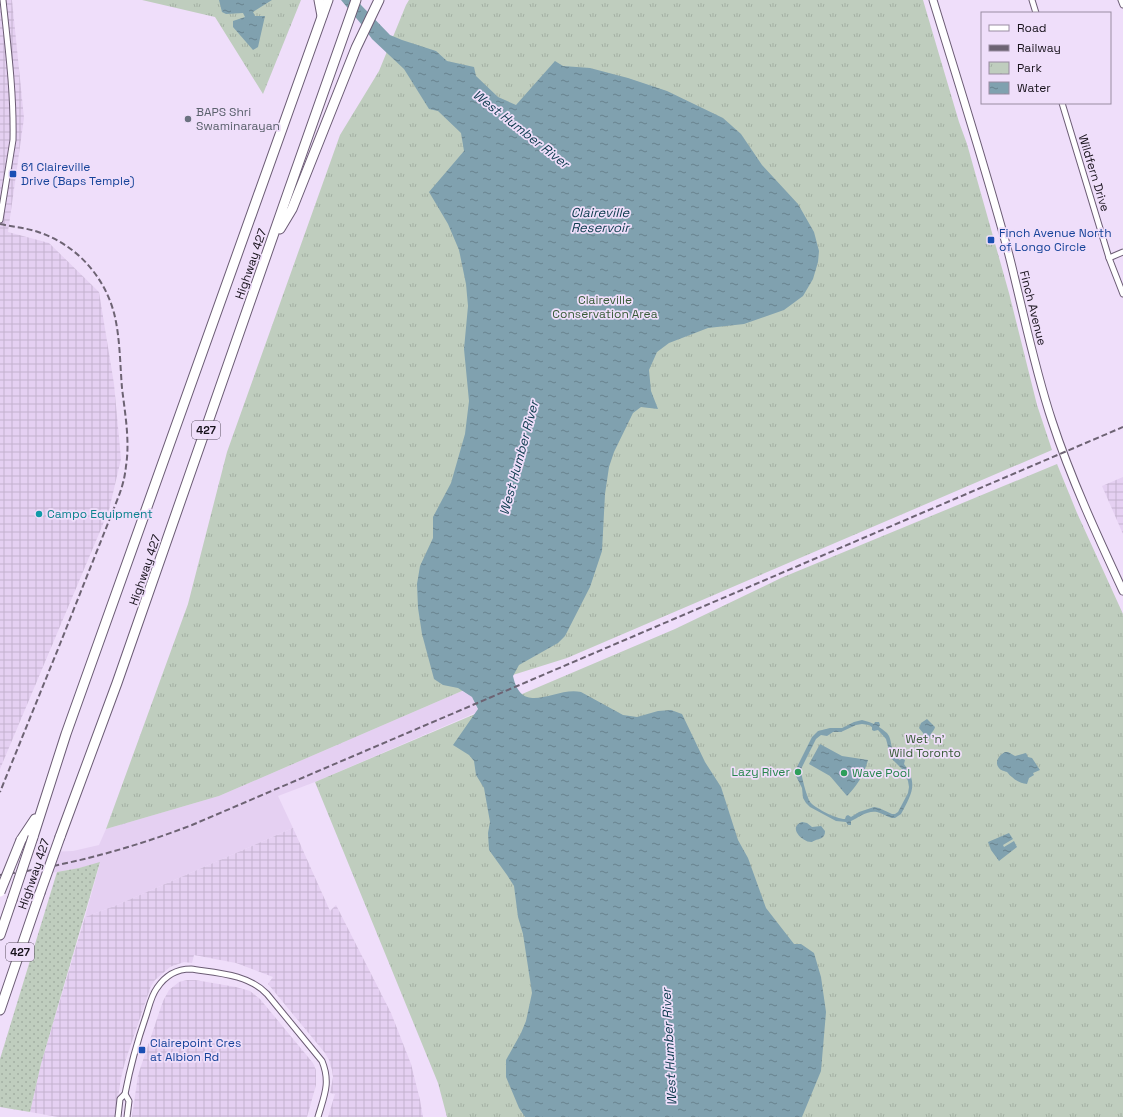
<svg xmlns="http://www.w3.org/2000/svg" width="1123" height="1117" font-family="'Space Grotesk',sans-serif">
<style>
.built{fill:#e5d0f2}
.industrial{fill:url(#industrial-grid)}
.grass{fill:url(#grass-dots)}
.park{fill:url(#park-tufts)}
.water{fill:url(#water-ripples);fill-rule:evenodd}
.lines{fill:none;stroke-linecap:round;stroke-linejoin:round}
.street-casing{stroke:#6b5c74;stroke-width:7}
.secondary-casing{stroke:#6b5c74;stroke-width:9}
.highway-casing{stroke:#6b5c74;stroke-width:11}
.street{stroke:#fff;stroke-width:5}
.secondary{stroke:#fff;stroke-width:7}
.highway{stroke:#fff;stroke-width:9}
.rail{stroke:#6d6373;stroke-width:2;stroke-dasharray:6 3;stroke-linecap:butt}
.highway-bridge-casing{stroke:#6b5c74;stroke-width:11;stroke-linecap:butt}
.highway-bridge{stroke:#fff;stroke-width:9}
.worship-dot{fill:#6b7280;stroke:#efdefa;stroke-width:1.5}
.transit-dot{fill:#1a4fb4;stroke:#efdefa;stroke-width:1.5}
.culture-dot{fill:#0f9aa8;stroke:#efdefa;stroke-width:1.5}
.leisure-dot{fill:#2e9e5b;stroke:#efdefa;stroke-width:1.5}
.labels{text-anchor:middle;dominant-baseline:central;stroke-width:3.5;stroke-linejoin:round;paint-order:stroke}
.shield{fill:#efdefa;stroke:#584f5e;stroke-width:1}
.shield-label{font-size:11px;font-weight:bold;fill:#17121b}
.worship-label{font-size:12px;fill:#5b616d;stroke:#efdefa;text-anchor:start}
.transit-label{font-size:12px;fill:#164399;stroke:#efdefa;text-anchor:start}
.street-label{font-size:12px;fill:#17121b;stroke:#efdefa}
.park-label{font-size:12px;fill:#395c38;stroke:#efdefa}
.culture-label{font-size:12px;fill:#0d838f;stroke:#efdefa;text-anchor:start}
.leisure-label{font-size:12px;fill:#27864d;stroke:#efdefa;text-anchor:end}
.water-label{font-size:13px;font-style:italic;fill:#0c3b4d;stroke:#efdefa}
</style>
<defs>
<pattern id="industrial-grid" width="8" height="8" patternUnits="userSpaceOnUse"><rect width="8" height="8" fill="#e5d0f2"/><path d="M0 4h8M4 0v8" fill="none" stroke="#c4b2cf"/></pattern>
<pattern id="grass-dots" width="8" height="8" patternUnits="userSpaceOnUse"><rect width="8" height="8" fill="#bfcdbe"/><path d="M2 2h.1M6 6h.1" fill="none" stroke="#a3afa3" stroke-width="1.8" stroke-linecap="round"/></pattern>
<pattern id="park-tufts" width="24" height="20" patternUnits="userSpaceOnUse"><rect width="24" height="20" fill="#bfcdbe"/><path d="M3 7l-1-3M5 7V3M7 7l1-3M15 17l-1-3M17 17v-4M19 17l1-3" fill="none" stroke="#a3afa3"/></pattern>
<pattern id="water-ripples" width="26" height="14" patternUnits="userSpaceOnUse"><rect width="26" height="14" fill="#80a1af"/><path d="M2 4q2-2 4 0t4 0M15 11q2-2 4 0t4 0" fill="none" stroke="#68828e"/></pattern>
</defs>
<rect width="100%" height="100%" fill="#efdefa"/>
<!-- built -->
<path class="built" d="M 462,691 L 472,697 L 478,710 L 475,713 L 315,782 L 278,796 L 293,828 L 117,905 L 85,917 L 100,863 L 79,868 L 40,875 L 48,852 L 73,851 L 99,845 L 106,829 L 219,796 Z"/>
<!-- industrial -->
<g class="industrial">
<path d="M 0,0 L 12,0 L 24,118 L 8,232 L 49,243 L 99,292 L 114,384 L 121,459 L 109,510 L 0,769 Z"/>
<path d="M 1123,477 L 1123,534 L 1102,486 Z"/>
<path d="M 293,828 L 330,911 L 336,905 L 391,1013 L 411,1064 L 420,1100 L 423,1117 L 328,1117 L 335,1094 L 330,1093 L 333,1077 L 332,1070 L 329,1060 L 325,1053 L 268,984 L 273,977 L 236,963 L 194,955 L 192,963 L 184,962 L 170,967 L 155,980 L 151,986 L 125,1062 L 121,1078 L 115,1117 L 58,1117 L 30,1112 L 41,1064 L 85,917 L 117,905 Z"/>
<path d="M 187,980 L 195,980 L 236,987 L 250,991 L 260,999 L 313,1063 L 316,1070 L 316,1085 L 307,1117 L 132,1117 L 138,1075 L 163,1001 L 169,990 L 179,982 Z"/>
</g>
<!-- grass -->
<path class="grass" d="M 100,862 L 41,1064 L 30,1112 L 0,1107 L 0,1059 L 57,872 L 79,868 Z"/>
<!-- park -->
<g class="park">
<path d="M 142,0 L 301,0 L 263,94 L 215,17 Z"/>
<path d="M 409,0 L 923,0 L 959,122 L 967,144 L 1009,293 L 1037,405 L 1052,450 L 567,658 L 462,691 L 219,796 L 106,829 L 188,604 L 227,452 L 340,135 L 379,71 L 406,5 Z"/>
<path d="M 1057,464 L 1077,513 L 1123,614 L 1123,1117 L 447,1117 L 438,1083 L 315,782 L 675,629 L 781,578 Z"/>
</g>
<!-- water -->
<g class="water">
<path d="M 219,0 L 272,0 L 253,12 L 255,16 L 265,16 L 258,47 L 253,50 L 233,27 L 233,21 L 245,17 L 243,13 L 226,14 L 222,12 Z"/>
<path d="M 341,0 L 358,0 L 361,5 L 390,35 L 402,40 L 436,51 L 447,61 L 474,67 L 476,76 L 498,97 L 516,105 L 555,61 L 563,66 L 590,68 L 628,78 L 667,91 L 723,118 L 741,134 L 762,165 L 798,204 L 814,232 L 819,251 L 818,262 L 813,279 L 803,296 L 784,310 L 744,324 L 708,328 L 669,343 L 657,352 L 649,370 L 651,391 L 658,409 L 641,407 L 633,413 L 614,452 L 609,467 L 605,494 L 602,551 L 590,587 L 565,636 L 558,643 L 519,665 L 513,676 C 522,718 555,686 581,692 L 623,715 L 637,717 L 658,711 L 671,710 L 682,714 L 705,762 L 721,787 L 738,840 L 748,858 L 766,908 L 794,944 L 801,944 L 814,953 L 821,977 L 826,1012 L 821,1071 L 802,1117 L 525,1117 L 519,1108 L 506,1077 L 506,1060 L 521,1033 L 526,1021 L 532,993 L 523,934 L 518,917 L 514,886 L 507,875 L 489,850 L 488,833 L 490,822 L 484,788 L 476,775 L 474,761 L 469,755 L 453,745 L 478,709 L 472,697 L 458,688 L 443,685 L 434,679 L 422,634 L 418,608 L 417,584 L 420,566 L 433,538 L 433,517 L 451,483 L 465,434 L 469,401 L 464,349 L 468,306 L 466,284 L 459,250 L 448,224 L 429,192 L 464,151 L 461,133 L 438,111 L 429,109 L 404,69 L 372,39 L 362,25 Z"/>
<path d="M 927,719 L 935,727 C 934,732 931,731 930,738 L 929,739 L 924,737 L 923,733 L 919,728 L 921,723 Z"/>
<path d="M 862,720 L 869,722 L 874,724 L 875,722 L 879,722 L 880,725 L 879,727 C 883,730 887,732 889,736 C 893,746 890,753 900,760 L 901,759 L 903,759 L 905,760 L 904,764 C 919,784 911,795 901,814 L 895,818 L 892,818 C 887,817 882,813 877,812 C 868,810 859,817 851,821 L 851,825 L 848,825 L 846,822 L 836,821 L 810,807 L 806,803 L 803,798 L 802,788 L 796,776 L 796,769 L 812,737 L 818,731 L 830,728 L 842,728 L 854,722 ZM 862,724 L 869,725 L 872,727 L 872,730 L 874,731 L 878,730 L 886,739 L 891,758 L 903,770 L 908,781 L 909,787 L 908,793 L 898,812 L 895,814 L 892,814 L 879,808 L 874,807 L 859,812 L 851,817 L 848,815 L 846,816 L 845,819 C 836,819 817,809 811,803 C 807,799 801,775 801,769 L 816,739 L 821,735 L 827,736 L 833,732 L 841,732 L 856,725 Z"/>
<path d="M 820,744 L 842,756 L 868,760 C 864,774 858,785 847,796 L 830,776 L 809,764 Z"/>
<path d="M 1005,752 L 1008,752 L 1015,756 L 1026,753 L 1028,757 L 1032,758 L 1040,770 L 1033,773 L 1034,775 L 1029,778 L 1027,784 C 1021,783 1016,781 1012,777 C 1010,776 1009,774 1007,772 C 1005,771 1001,771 999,768 C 994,762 999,755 1005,752 Z"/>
<path d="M 802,822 L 807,823 L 812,827 L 821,826 L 825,831 C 825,840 818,838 812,842 C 803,843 787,827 802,822 Z"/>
<path d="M 1009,833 L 1013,839 L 1003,845 L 1004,847 L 1014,841 L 1017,847 L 999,861 L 991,850 L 988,842 Z"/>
</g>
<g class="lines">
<!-- street casing -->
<g class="street-casing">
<g id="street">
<path d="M 1032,0 L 1036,13"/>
<path d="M 1121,0 L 1123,5"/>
<path d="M 1062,103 L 1109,258 L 1123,294"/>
<path d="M 0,220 L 13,140 C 14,93 8,47 3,0"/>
<path d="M 1109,258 L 1123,252"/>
<path d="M 125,1094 L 129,1101 L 127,1117"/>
<path d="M 118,1117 L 120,1099 L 125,1094 C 130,1068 137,1042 146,1016 C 149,1007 151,996 157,988 C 165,976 177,969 191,969 C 217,973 248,974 267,994 L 322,1061 C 331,1083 324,1096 318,1117"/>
</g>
</g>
<!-- secondary casing -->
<g class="secondary-casing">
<path id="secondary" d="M 933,0 C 959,85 986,169 1009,255 C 1023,310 1034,367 1052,421 C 1071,479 1097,535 1123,591"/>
</g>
<!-- highway casing -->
<g class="highway-casing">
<g id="highway">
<path d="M 319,0 L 322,16"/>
<path d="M 280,229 L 292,209 L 356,48 L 379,0"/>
<path d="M 33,837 L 66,734 L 328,0"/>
<path d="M 60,837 L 117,683 L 289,190 L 356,0"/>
<path d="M 21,840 L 35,819"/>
<path d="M 0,935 L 12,900"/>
<path d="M 0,1010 L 40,893"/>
</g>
</g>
<!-- street -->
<use href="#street" class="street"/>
<!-- secondary -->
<use href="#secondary" class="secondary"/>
<!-- highway -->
<use href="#highway" class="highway"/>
<!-- rail -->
<g class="rail">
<path d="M 0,224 C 14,227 28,228 41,233 C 77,246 104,276 114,313 C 120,336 120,364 122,388 C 125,413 130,441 126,466 C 125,477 122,488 118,498 L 60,644 L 0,792"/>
<path d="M 0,875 C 66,866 130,849 192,825 L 1123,427"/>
</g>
<!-- highway-bridge casing -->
<g class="highway-bridge-casing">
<g id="highway-bridge">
<path d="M 0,892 L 21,840"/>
<path d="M 40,893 L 60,837"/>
<path d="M 12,900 L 33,837"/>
</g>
</g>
<!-- highway-bridge -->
<use href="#highway-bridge" class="highway-bridge"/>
</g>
<!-- markers -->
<circle class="worship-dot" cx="188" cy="119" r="4"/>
<g class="transit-dot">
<rect x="9" y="170" width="8" height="8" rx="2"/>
<rect x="987" y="236" width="8" height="8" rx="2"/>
<rect x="138" y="1046" width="8" height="8" rx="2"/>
</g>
<circle class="culture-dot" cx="39" cy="514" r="4"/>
<g class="leisure-dot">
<circle cx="798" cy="772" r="4"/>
<circle cx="844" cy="773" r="4"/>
</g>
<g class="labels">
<!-- shield labels -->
<g class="shield">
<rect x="192" y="421" width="28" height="18" rx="3"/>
<rect x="6" y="943" width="28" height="18" rx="3"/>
</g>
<g class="shield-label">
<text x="206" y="430">427</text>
<text x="20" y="952">427</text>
</g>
<!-- worship labels -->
<g class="worship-label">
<text x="196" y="112">BAPS Shri<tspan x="196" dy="14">Swaminarayan</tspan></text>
</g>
<!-- transit labels -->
<g class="transit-label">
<text x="21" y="167">61 Claireville<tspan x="21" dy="14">Drive (Baps Temple)</tspan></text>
<text x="999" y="233">Finch Avenue North<tspan x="999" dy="14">of Longo Circle</tspan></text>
<text x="150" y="1043">Clairepoint Cres<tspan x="150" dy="14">at Albion Rd</tspan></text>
</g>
<!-- street labels -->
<g class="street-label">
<text transform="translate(1094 173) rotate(73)">Wildfern Drive</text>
<text transform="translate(251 264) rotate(-71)">Highway 427</text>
<text transform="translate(1033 308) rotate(76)">Finch Avenue</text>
<text transform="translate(145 570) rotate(-71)">Highway 427</text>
<text transform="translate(34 874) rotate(-71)">Highway 427</text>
</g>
<!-- park labels -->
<g class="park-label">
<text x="605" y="300">Claireville<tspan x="605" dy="14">Conservation Area</tspan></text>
<text x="925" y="739">Wet 'n'<tspan x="925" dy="14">Wild Toronto</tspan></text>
</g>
<!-- culture labels -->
<g class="culture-label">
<text x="47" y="514">Campo Equipment</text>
</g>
<!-- leisure labels -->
<g class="leisure-label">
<text x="790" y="772">Lazy River</text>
<text x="852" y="773" text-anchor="start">Wave Pool</text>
</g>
<!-- water labels -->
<g class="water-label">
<text transform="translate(521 129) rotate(38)">West Humber River</text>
<text x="600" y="212">Claireville<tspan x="600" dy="15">Reservoir</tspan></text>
<text transform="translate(519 458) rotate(-75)">West Humber River</text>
<text transform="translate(669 1047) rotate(-93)">West Humber River</text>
</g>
</g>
<!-- legend -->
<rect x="981" y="12" width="130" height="92" fill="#efdefa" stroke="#998ca1"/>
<rect x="989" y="25" width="20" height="6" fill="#ffffff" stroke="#998ca1"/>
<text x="1017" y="32" font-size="12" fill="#17121b">Road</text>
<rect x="989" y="45" width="20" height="6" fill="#6d6373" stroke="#998ca1"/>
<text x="1017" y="52" font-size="12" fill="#17121b">Railway</text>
<rect x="989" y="62" width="20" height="12" fill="url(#park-tufts)" stroke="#998ca1"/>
<text x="1017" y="72" font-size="12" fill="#17121b">Park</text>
<rect x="989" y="82" width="20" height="12" fill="url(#water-ripples)" stroke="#998ca1"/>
<text x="1017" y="92" font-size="12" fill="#17121b">Water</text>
</svg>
